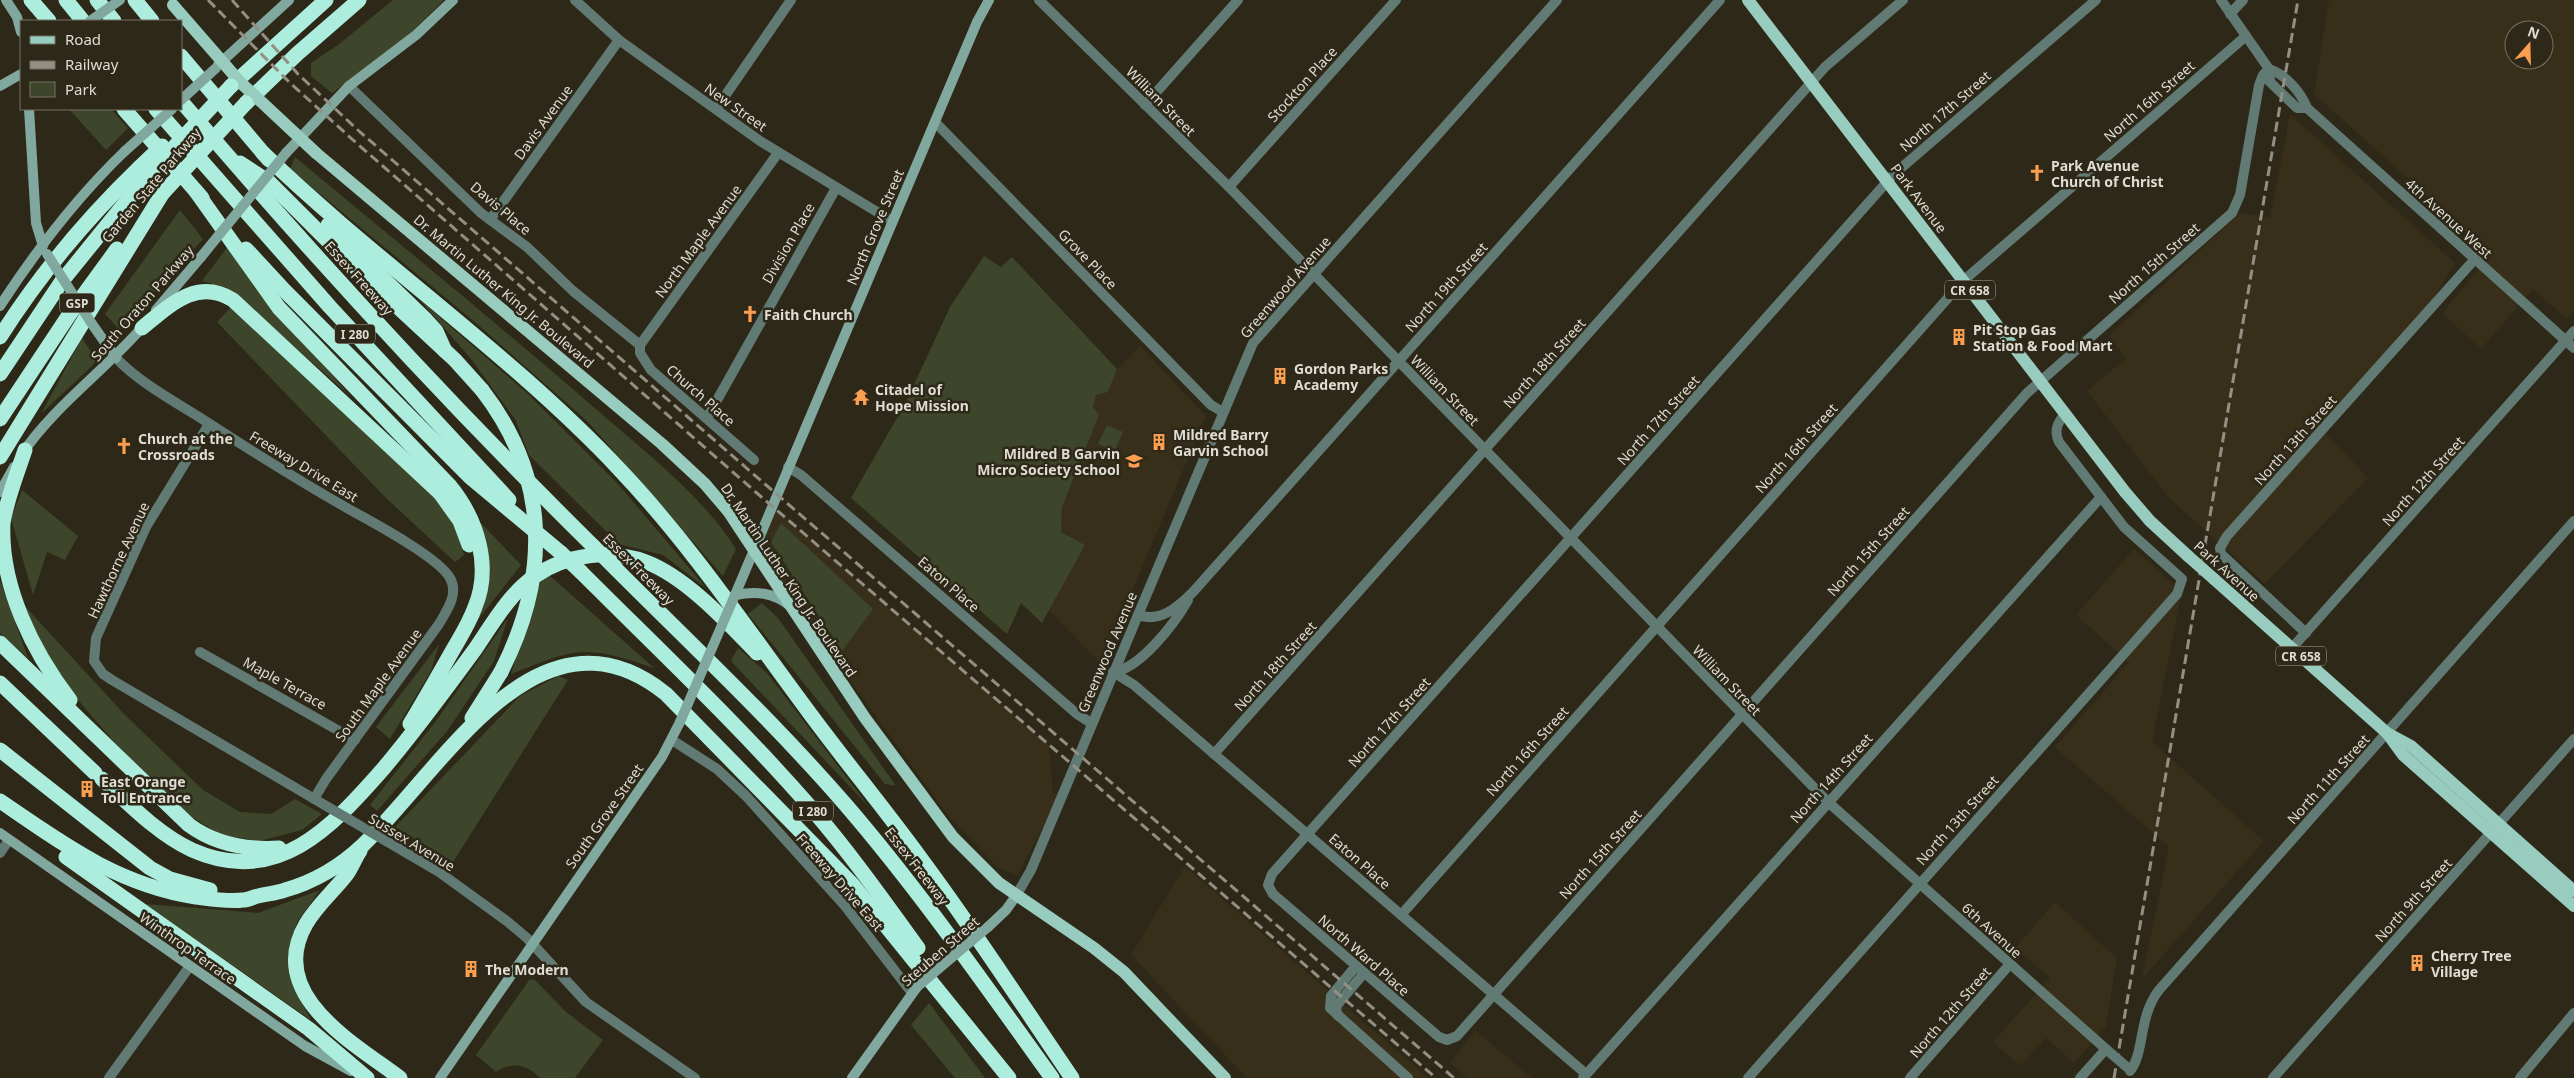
<svg xmlns="http://www.w3.org/2000/svg" width="2574" height="1078" font-family="'Noto Sans',sans-serif">
<style>
.built{fill:#372f19;fill-rule:evenodd}
.green{fill:#3d462a}
.lines{fill:none;stroke-linecap:round;stroke-linejoin:round}
.minor{stroke:#617a74;stroke-width:10}
.tertiary{stroke:#617a74;stroke-width:10}
.secondary{stroke:#80a89e;stroke-width:10}
.primary{stroke:#97ccbf;stroke-width:12}
.motorway{stroke:#aceddd;stroke-width:15}
.rail{stroke:#938f83;stroke-width:3;stroke-dasharray:10 5;stroke-linecap:butt}
.minor-bridge{stroke:#617a74;stroke-width:10}
.tertiary-bridge{stroke:#617a74;stroke-width:10}
.secondary-bridge{stroke:#80a89e;stroke-width:10}
.primary-bridge{stroke:#97ccbf;stroke-width:12}
.motorway-bridge{stroke:#aceddd;stroke-width:15}
.labels{text-anchor:middle;dominant-baseline:central;stroke-width:5;stroke-linejoin:round;paint-order:stroke}
.shield{fill:#2e2819;stroke:#aaa69a;stroke-width:1}
.shield-label{font-size:12px;font-weight:bold;fill:#dfdcd2}
.street-label{font-size:14px;fill:#dfdcd2;stroke:#2e2819}
.poi-label{font-size:14px;font-weight:bold;fill:#dfdcd2;stroke:#2e2819;text-anchor:start}
</style>
<rect width="100%" height="100%" fill="#2e2819"/>
<!-- built -->
<g class="built">
<path d="M 2329,0 L 2574,0 L 2574,311 L 2567,319 L 2533,289 L 2481,349 L 2442,313 L 2492,254 L 2314,94 ZM 2514,30 L 2544,30 L 2544,60 L 2514,60 Z"/>
<path d="M 2290,114 L 2455,263 L 2429,305 L 2326,433 L 2368,478 L 2265,584 L 2169,498 L 2087,391 L 2126,358 L 2109,336 L 2240,213 L 2270,218 Z"/>
<path d="M 1140,346 L 1206,416 L 1101,664 L 1049,610 L 1085,545 L 1061,532 L 1062,507 L 1099,415 L 1093,407 L 1096,395 L 1108,392 L 1117,369 Z"/>
<path d="M 774,508 L 1049,745 L 1053,796 L 1066,783 L 1018,875 L 998,868 L 947,814 L 754,549 Z"/>
<path d="M 2134,549 L 2182,591 L 2152,742 L 2264,841 L 2142,979 L 2169,847 L 2055,747 L 2129,662 L 2076,615 Z"/>
<path d="M 1185,866 L 1428,1078 L 1247,1078 L 1131,955 Z"/>
<path d="M 2055,902 L 2117,958 L 2106,1026 L 2074,1063 L 2046,1038 L 2020,1066 L 1993,1042 L 2050,978 L 2015,948 Z"/>
<path d="M 1475,1030 L 1532,1078 L 1467,1078 L 1450,1063 Z"/>
</g>
<!-- green -->
<g class="green">
<path d="M 393,0 L 444,0 L 405,38 L 332,93 L 311,76 L 311,63 L 338,45 Z"/>
<path d="M 69,109 L 111,109 L 128,128 L 106,150 Z"/>
<path d="M 295,157 C 396,241 498,324 597,410 C 646,453 701,494 736,549 L 723,576 L 588,422 L 476,323 L 290,169 Z"/>
<path d="M 180,210 L 203,239 L 120,330 L 105,314 Z"/>
<path d="M 228,246 L 254,282 L 350,396 L 228,288 L 202,281 Z"/>
<path d="M 984,256 L 1001,267 L 1012,257 L 1117,369 L 1108,392 L 1096,395 L 1093,407 L 1099,415 L 1062,507 L 1061,532 L 1085,545 L 1042,623 L 1021,603 L 1007,634 L 851,498 L 905,404 L 950,307 Z"/>
<path d="M 420,300 L 528,394 L 618,484 L 707,589 L 663,555 L 619,544 L 529,455 L 515,419 L 471,359 Z"/>
<path d="M 231,307 L 434,496 L 454,520 L 464,555 L 455,562 L 386,498 L 217,322 Z"/>
<path d="M 82,338 L 97,361 L 41,414 Z"/>
<path d="M 1107,425 L 1123,432 L 1115,451 L 1098,444 Z"/>
<path d="M 22,490 L 78,536 L 65,560 L 47,552 L 33,595 L 11,518 Z"/>
<path d="M 481,523 L 521,565 L 476,622 L 489,574 Z"/>
<path d="M 781,523 L 873,609 L 842,651 L 771,542 Z"/>
<path d="M 549,575 L 654,668 C 632,661 609,652 586,652 C 561,652 533,666 511,674 L 540,582 Z"/>
<path d="M 0,580 L 28,658 L 0,633 Z"/>
<path d="M 21,602 L 125,715 L 203,790 L 240,812 L 271,814 L 295,799 L 322,814 L 302,830 L 259,841 L 222,835 L 188,815 L 115,743 L 60,679 Z"/>
<path d="M 762,603 L 778,618 L 896,786 L 885,784 L 748,614 Z"/>
<path d="M 508,618 L 494,661 L 448,730 L 377,811 L 370,805 L 436,721 Z"/>
<path d="M 439,644 L 431,671 L 390,739 L 376,727 Z"/>
<path d="M 738,648 L 767,673 L 870,808 L 731,661 Z"/>
<path d="M 558,676 L 568,680 L 453,862 L 395,827 L 520,696 Z"/>
<path d="M 320,890 L 297,922 L 289,955 L 294,989 L 311,1020 L 145,904 L 258,913 Z"/>
<path d="M 530,979 L 535,980 L 566,1012 L 603,1040 L 575,1078 L 540,1078 C 528,1065 511,1061 496,1072 L 476,1055 Z"/>
<path d="M 929,1003 L 985,1078 L 955,1078 L 911,1025 Z"/>
</g>
<g class="lines">
<!-- minor -->
<g class="minor">
<path d="M 575,0 L 619,40 L 760,141 L 892,221"/>
<path d="M 1039,0 L 1229,187 L 1828,802 L 2107,1050"/>
<path d="M 2096,0 L 1893,175 L 1272,874 L 1268,885 L 1273,894 L 1439,1037 L 1447,1040 L 1457,1036 L 2027,393 L 2232,213 L 2240,195 L 2259,85 L 2263,75 L 2269,69"/>
<path d="M 349,86 L 481,213 L 527,247 L 573,291 L 640,345"/>
<path d="M 1145,105 L 1238,0"/>
<path d="M 716,109 L 791,0"/>
<path d="M 935,122 L 1211,405 L 1223,412"/>
<path d="M 1229,187 L 1396,0"/>
<path d="M 490,220 L 619,40"/>
<path d="M 640,345 L 778,153"/>
<path d="M 640,345 L 640,353 L 651,370 L 754,460"/>
<path d="M 707,418 L 836,188"/>
<path d="M 788,467 L 801,475 L 1077,714 L 1091,723"/>
<path d="M 1138,615 L 1253,343 L 1557,0"/>
<path d="M 2306,633 L 2221,554 L 2220,548 L 2227,536 L 2474,260"/>
<path d="M 2292,648 L 2574,331"/>
<path d="M 200,652 L 355,740"/>
<path d="M 1113,672 L 1134,685 L 1586,1074"/>
<path d="M 672,740 L 717,769 L 746,796 L 845,906 L 912,993"/>
<path d="M 1214,754 L 1825,67 L 1903,0"/>
<path d="M 0,853 L 9,840"/>
<path d="M 1401,915 L 1963,281 L 2246,36"/>
<path d="M 1356,966 L 1331,996 L 1330,1008 L 1408,1078"/>
<path d="M 1338,1016 L 1336,1009 L 1337,1005 L 1364,973"/>
<path d="M 2130,1071 C 2145,1052 2138,1017 2159,990 L 2574,521"/>
<path d="M 109,1078 L 190,966"/>
<path d="M 1583,1078 L 2101,497"/>
<path d="M 1748,1078 L 2177,594 L 2182,579 L 2124,527 L 2059,442 C 2054,432 2057,422 2065,415"/>
<path d="M 1910,1078 L 2010,964"/>
<path d="M 2080,1078 L 2106,1049"/>
<path d="M 2273,1078 L 2574,739"/>
<path d="M 2520,1078 L 2574,1013"/>
</g>
<!-- tertiary -->
<g class="tertiary">
<path d="M 2221,0 L 2269,69 L 2270,82 L 2297,108 L 2307,108"/>
<path d="M 2230,14 L 2243,0"/>
<path d="M 2269,69 C 2285,74 2301,92 2307,108 L 2574,348"/>
<path d="M 116,358 C 139,382 170,399 199,417 C 250,450 301,482 354,512 C 376,524 439,558 450,578 C 459,594 447,610 439,624 L 326,779 L 314,799"/>
<path d="M 209,424 L 146,527 L 96,638 L 94,661 L 103,674 L 112,680 L 328,807"/>
<path d="M 1113,672 C 1140,669 1175,623 1188,600"/>
<path d="M 386,841 L 439,872 L 508,922 L 527,938 L 586,1002 L 695,1078"/>
<path d="M 1016,896 L 1031,870 L 1138,615 C 1160,623 1178,607 1193,592 L 1720,0"/>
</g>
<!-- secondary -->
<g class="secondary">
<path d="M 6,0 L 17,17 L 21,32"/>
<path d="M 218,65 L 289,0"/>
<path d="M 0,86 L 21,74"/>
<path d="M 29,109 L 36,223 L 43,246"/>
<path d="M 286,153 L 349,86 L 416,35 L 453,0"/>
<path d="M 0,306 C 37,249 76,198 125,151"/>
<path d="M 156,310 L 201,257"/>
<path d="M 92,324 L 116,358"/>
<path d="M 22,454 C 53,407 108,368 146,323"/>
<path d="M 0,492 L 14,467"/>
<path d="M 735,595 L 977,22 L 989,0"/>
<path d="M 735,595 C 756,591 773,592 790,606"/>
<path d="M 0,833 L 305,1046 L 351,1071"/>
<path d="M 988,927 L 1006,910 L 1016,896"/>
<path d="M 440,1078 L 662,757 L 680,722"/>
<path d="M 852,1078 L 917,987"/>
</g>
<!-- primary -->
<g class="primary">
<path d="M 1748,0 L 2125,492 L 2150,521 L 2188,556"/>
<path d="M 316,153 L 662,444 L 705,484 L 728,511 L 865,718 L 953,837 L 999,883 L 1094,948 L 1124,972 L 1225,1078"/>
<path d="M 2214,579 L 2387,733 L 2403,755 L 2574,906"/>
<path d="M 2387,733 L 2411,746 L 2574,891"/>
</g>
<!-- motorway -->
<g class="motorway">
<path d="M 31,0 L 49,21"/>
<path d="M 66,0 L 83,21"/>
<path d="M 97,0 L 114,21"/>
<path d="M 135,0 L 152,21"/>
<path d="M 181,56 L 269,160"/>
<path d="M 231,86 L 326,0"/>
<path d="M 181,101 C 312,255 449,404 593,546"/>
<path d="M 246,103 L 297,54 L 359,0"/>
<path d="M 124,109 L 202,198"/>
<path d="M 156,109 L 330,307 L 509,500"/>
<path d="M 263,153 C 378,264 511,354 620,470 C 692,546 749,632 811,715 C 848,765 888,813 924,863 C 976,933 1023,1006 1072,1078"/>
<path d="M 240,163 L 269,182 L 344,257 L 455,360 L 482,390"/>
<path d="M 195,190 L 279,308 L 450,486 C 477,519 492,566 475,607 C 469,624 459,639 450,655 C 437,678 424,701 410,724"/>
<path d="M 328,225 L 426,320 L 436,331 L 445,351"/>
<path d="M 246,249 L 285,291 L 470,477 L 561,553"/>
<path d="M 142,328 C 169,306 197,277 233,300 L 440,493 L 460,521 L 469,545"/>
<path d="M 0,337 C 40,274 86,219 140,167"/>
<path d="M 0,374 L 62,281 L 147,176"/>
<path d="M 0,419 L 69,315 L 117,249"/>
<path d="M 25,450 C 17,474 7,498 3,523 C 0,586 33,652 70,700"/>
<path d="M 0,457 L 162,194"/>
<path d="M 616,569 C 693,646 773,721 845,804 C 920,891 985,985 1052,1078"/>
<path d="M 581,572 C 659,650 739,725 812,809 C 850,853 884,901 918,948"/>
<path d="M 0,643 L 189,825 C 215,844 247,850 279,848"/>
<path d="M 0,683 L 95,773"/>
<path d="M 472,718 L 501,672"/>
<path d="M 0,750 L 150,868 L 170,879 L 210,890"/>
<path d="M 102,779 C 129,804 158,834 192,850 C 277,888 332,827 383,769 C 416,730 446,689 476,648 C 493,623 510,593 535,576 C 567,554 610,549 646,562 C 686,577 728,623 757,653"/>
<path d="M 0,801 C 63,844 118,885 196,897 C 211,899 228,902 243,900 C 248,900 253,897 258,896 C 267,894 277,893 285,890 C 314,882 342,865 363,845 C 442,770 539,592 666,694 L 852,884 L 1009,1078"/>
<path d="M 360,851 C 355,858 352,867 347,874 C 334,891 317,905 306,924 C 265,995 354,1043 400,1078"/>
<path d="M 66,857 L 309,1029 L 367,1078"/>
</g>
<!-- rail -->
<g class="rail">
<path d="M 208,0 L 289,82 L 353,140 L 758,494 L 1436,1078"/>
<path d="M 232,0 L 298,74 L 360,132 L 766,485 L 1454,1078"/>
<path d="M 2114,1078 L 2298,0"/>
</g>
<!-- minor-bridge -->
<path class="minor-bridge" d="M 2107,1050 L 2128,1068"/>
<!-- tertiary-bridge -->
<path class="tertiary-bridge" d="M 328,807 L 386,841"/>
<!-- secondary-bridge -->
<g class="secondary-bridge">
<path d="M 90,21 L 120,0"/>
<path d="M 181,100 L 216,68"/>
<path d="M 125,151 L 172,109"/>
<path d="M 47,254 L 92,324"/>
<path d="M 201,257 L 286,153"/>
<path d="M 680,722 L 735,595"/>
<path d="M 917,987 L 988,927"/>
</g>
<!-- primary-bridge -->
<g class="primary-bridge">
<path d="M 173,5 L 240,82 L 316,153"/>
<path d="M 2188,556 L 2214,579"/>
</g>
<!-- motorway-bridge -->
<g class="motorway-bridge">
<path d="M 140,167 L 162,146"/>
<path d="M 147,176 L 231,86"/>
<path d="M 162,194 L 246,103"/>
<path d="M 482,390 C 550,478 550,576 501,672"/>
<path d="M 593,546 L 616,569"/>
<path d="M 561,553 L 581,572"/>
</g>
</g>
<!-- icons -->
<defs>
<g id="church-bare" transform="scale(1.35)"><path d="M-1.2-6h2.4v3.5h3.3v2.4h-3.3V6h-2.4V-.1h-3.3v-2.4h3.3Z" fill="#fb9e50" stroke="#2e2819" stroke-width="2.5" paint-order="stroke"/></g>
<g id="building-bare" transform="scale(1.35)"><path d="M-4-6H4V6H1V3H-1V6H-4ZM-2.5-4.3h1.7v1.8h-1.7ZM.8-4.3h1.7v1.8H.8ZM-2.5-1h1.7V.8h-1.7ZM.8-1h1.7V.8H.8Z" fill="#fb9e50" stroke="#2e2819" stroke-width="2.5" paint-order="stroke"/></g>
<g id="temple-bare" transform="scale(1.35)"><path d="M0-6L5-2H3V0L6.5 2.5H4V6H1.5V3h-3V6H-4V2.5H-6.5L-3 0V-2H-5Z" fill="#fb9e50" stroke="#2e2819" stroke-width="2.5" paint-order="stroke"/></g>
<g id="school-bare" transform="scale(1.35)"><path d="M0-5L7-2L0 1L-7-2ZM-4 1L0 2.5L4 1V4Q0 6-4 4Z" fill="#fb9e50" stroke="#2e2819" stroke-width="2.5" paint-order="stroke"/></g>
</defs>
<g fill-rule="evenodd">
<use href="#church-bare" x="2037" y="173"/>
<use href="#church-bare" x="750" y="314"/>
<use href="#building-bare" x="1959" y="337"/>
<use href="#building-bare" x="1280" y="376"/>
<use href="#temple-bare" x="861" y="397"/>
<use href="#building-bare" x="1159" y="442"/>
<use href="#church-bare" x="124" y="446"/>
<use href="#school-bare" x="1134" y="461"/>
<use href="#building-bare" x="87" y="789"/>
<use href="#building-bare" x="2417" y="963"/>
<use href="#building-bare" x="471" y="969"/>
</g>
<g class="labels">
<!-- shield labels -->
<g class="shield">
<rect x="1945" y="280.5" width="50" height="19" rx="4"/>
<rect x="59.5" y="293.5" width="35" height="19" rx="4"/>
<rect x="335" y="324.5" width="40" height="19" rx="4"/>
<rect x="2276" y="646.5" width="50" height="19" rx="4"/>
<rect x="793" y="801.5" width="40" height="19" rx="4"/>
</g>
<g class="shield-label">
<text x="1970" y="290">CR 658</text>
<text x="77" y="303">GSP</text>
<text x="355" y="334">I 280</text>
<text x="2301" y="656">CR 658</text>
<text x="813" y="811">I 280</text>
</g>
<!-- street labels -->
<g class="street-label">
<text transform="translate(1302 84) rotate(-48)">Stockton Place</text>
<text transform="translate(1161 101) rotate(45)">William Street</text>
<text transform="translate(2149 101) rotate(-41)">North 16th Street</text>
<text transform="translate(736 107) rotate(35)">New Street</text>
<text transform="translate(1945 111) rotate(-41)">North 17th Street</text>
<text transform="translate(543 122) rotate(-54)">Davis Avenue</text>
<text transform="translate(151 185) rotate(-50)">Garden State Parkway</text>
<text transform="translate(1919 198) rotate(53)">Park Avenue</text>
<text transform="translate(501 208) rotate(40)">Davis Place</text>
<text transform="translate(2449 218) rotate(42)">4th Avenue West</text>
<text transform="translate(875 227) rotate(-67)">North Grove Street</text>
<text transform="translate(698 241) rotate(-54)">North Maple Avenue</text>
<text transform="translate(788 243) rotate(-60)">Division Place</text>
<text transform="translate(1088 259) rotate(46)">Grove Place</text>
<text transform="translate(2154 263) rotate(-41)">North 15th Street</text>
<text transform="translate(359 278) rotate(48)">Essex Freeway</text>
<text transform="translate(1285 287) rotate(-49)">Greenwood Avenue</text>
<text transform="translate(1446 287) rotate(-48)">North 19th Street</text>
<text transform="translate(504 291) rotate(40)">Dr. Martin Luther King Jr. Boulevard</text>
<text transform="translate(142 303) rotate(-49)">South Oraton Parkway</text>
<text transform="translate(1544 363) rotate(-48)">North 18th Street</text>
<text transform="translate(1445 390) rotate(46)">William Street</text>
<text transform="translate(701 395) rotate(41)">Church Place</text>
<text transform="translate(1658 420) rotate(-48)">North 17th Street</text>
<text transform="translate(2295 440) rotate(-48)">North 13th Street</text>
<text transform="translate(1796 448) rotate(-48)">North 16th Street</text>
<text transform="translate(304 466) rotate(31)">Freeway Drive East</text>
<text transform="translate(2423 481) rotate(-48)">North 12th Street</text>
<text transform="translate(1868 551) rotate(-48)">North 15th Street</text>
<text transform="translate(118 560) rotate(-65)">Hawthorne Avenue</text>
<text transform="translate(639 569) rotate(45)">Essex Freeway</text>
<text transform="translate(2227 571) rotate(42)">Park Avenue</text>
<text transform="translate(789 580) rotate(56)">Dr. Martin Luther King Jr. Boulevard</text>
<text transform="translate(949 584) rotate(41)">Eaton Place</text>
<text transform="translate(1107 652) rotate(-67)">Greenwood Avenue</text>
<text transform="translate(1275 666) rotate(-48)">North 18th Street</text>
<text transform="translate(1727 680) rotate(46)">William Street</text>
<text transform="translate(285 683) rotate(29)">Maple Terrace</text>
<text transform="translate(378 685) rotate(-54)">South Maple Avenue</text>
<text transform="translate(1389 722) rotate(-48)">North 17th Street</text>
<text transform="translate(1527 751) rotate(-48)">North 16th Street</text>
<text transform="translate(1831 778) rotate(-48)">North 14th Street</text>
<text transform="translate(2328 779) rotate(-48)">North 11th Street</text>
<text transform="translate(604 816) rotate(-55)">South Grove Street</text>
<text transform="translate(1957 820) rotate(-48)">North 13th Street</text>
<text transform="translate(412 842) rotate(31)">Sussex Avenue</text>
<text transform="translate(1600 854) rotate(-48)">North 15th Street</text>
<text transform="translate(1360 861) rotate(41)">Eaton Place</text>
<text transform="translate(917 866) rotate(52)">Essex Freeway</text>
<text transform="translate(840 882) rotate(49)">Freeway Drive East</text>
<text transform="translate(2413 900) rotate(-48)">North 9th Street</text>
<text transform="translate(1992 930) rotate(42)">6th Avenue</text>
<text transform="translate(188 948) rotate(35)">Winthrop Terrace</text>
<text transform="translate(940 951) rotate(-41)">Steuben Street</text>
<text transform="translate(1364 955) rotate(41)">North Ward Place</text>
<text transform="translate(1950 1012) rotate(-49)">North 12th Street</text>
</g>
<!-- poi labels -->
<g class="poi-label">
<text x="2051" y="165">Park Avenue<tspan x="2051" dy="16">Church of Christ</tspan></text>
<text x="764" y="314">Faith Church</text>
<text x="1973" y="329">Pit Stop Gas<tspan x="1973" dy="16">Station &amp; Food Mart</tspan></text>
<text x="1294" y="368">Gordon Parks<tspan x="1294" dy="16">Academy</tspan></text>
<text x="875" y="389">Citadel of<tspan x="875" dy="16">Hope Mission</tspan></text>
<text x="1173" y="434">Mildred Barry<tspan x="1173" dy="16">Garvin School</tspan></text>
<text x="138" y="438">Church at the<tspan x="138" dy="16">Crossroads</tspan></text>
<text x="1120" y="453" text-anchor="end">Mildred B Garvin<tspan x="1120" dy="16">Micro Society School</tspan></text>
<text x="101" y="781">East Orange<tspan x="101" dy="16">Toll Entrance</tspan></text>
<text x="2431" y="955">Cherry Tree<tspan x="2431" dy="16">Village</tspan></text>
<text x="485" y="969">The Modern</text>
</g>
</g>
<!-- legend -->
<rect x="20" y="20" width="162" height="90" fill="#2e2819" stroke="#757063"/>
<rect x="30" y="36" width="25" height="8" fill="#97ccbf" stroke="#757063"/>
<text x="65" y="45" font-size="15" fill="#dfdcd2">Road</text>
<rect x="30" y="61" width="25" height="8" fill="#938f83" stroke="#757063"/>
<text x="65" y="70" font-size="15" fill="#dfdcd2">Railway</text>
<rect x="30" y="82" width="25" height="15" fill="#3d462a" stroke="#757063"/>
<text x="65" y="95" font-size="15" fill="#dfdcd2">Park</text>
<!-- north arrow -->
<g transform="translate(2529 45) rotate(20)"><circle r="24" fill="#2e2819" stroke="#757063"/>
<path d="M0-4L9 19L0 12L-9 19Z" fill="#fb9e50"/>
<text y="-8" font-size="14" font-weight="bold" text-anchor="middle" fill="#dfdcd2">N</text>
</g>
</svg>
